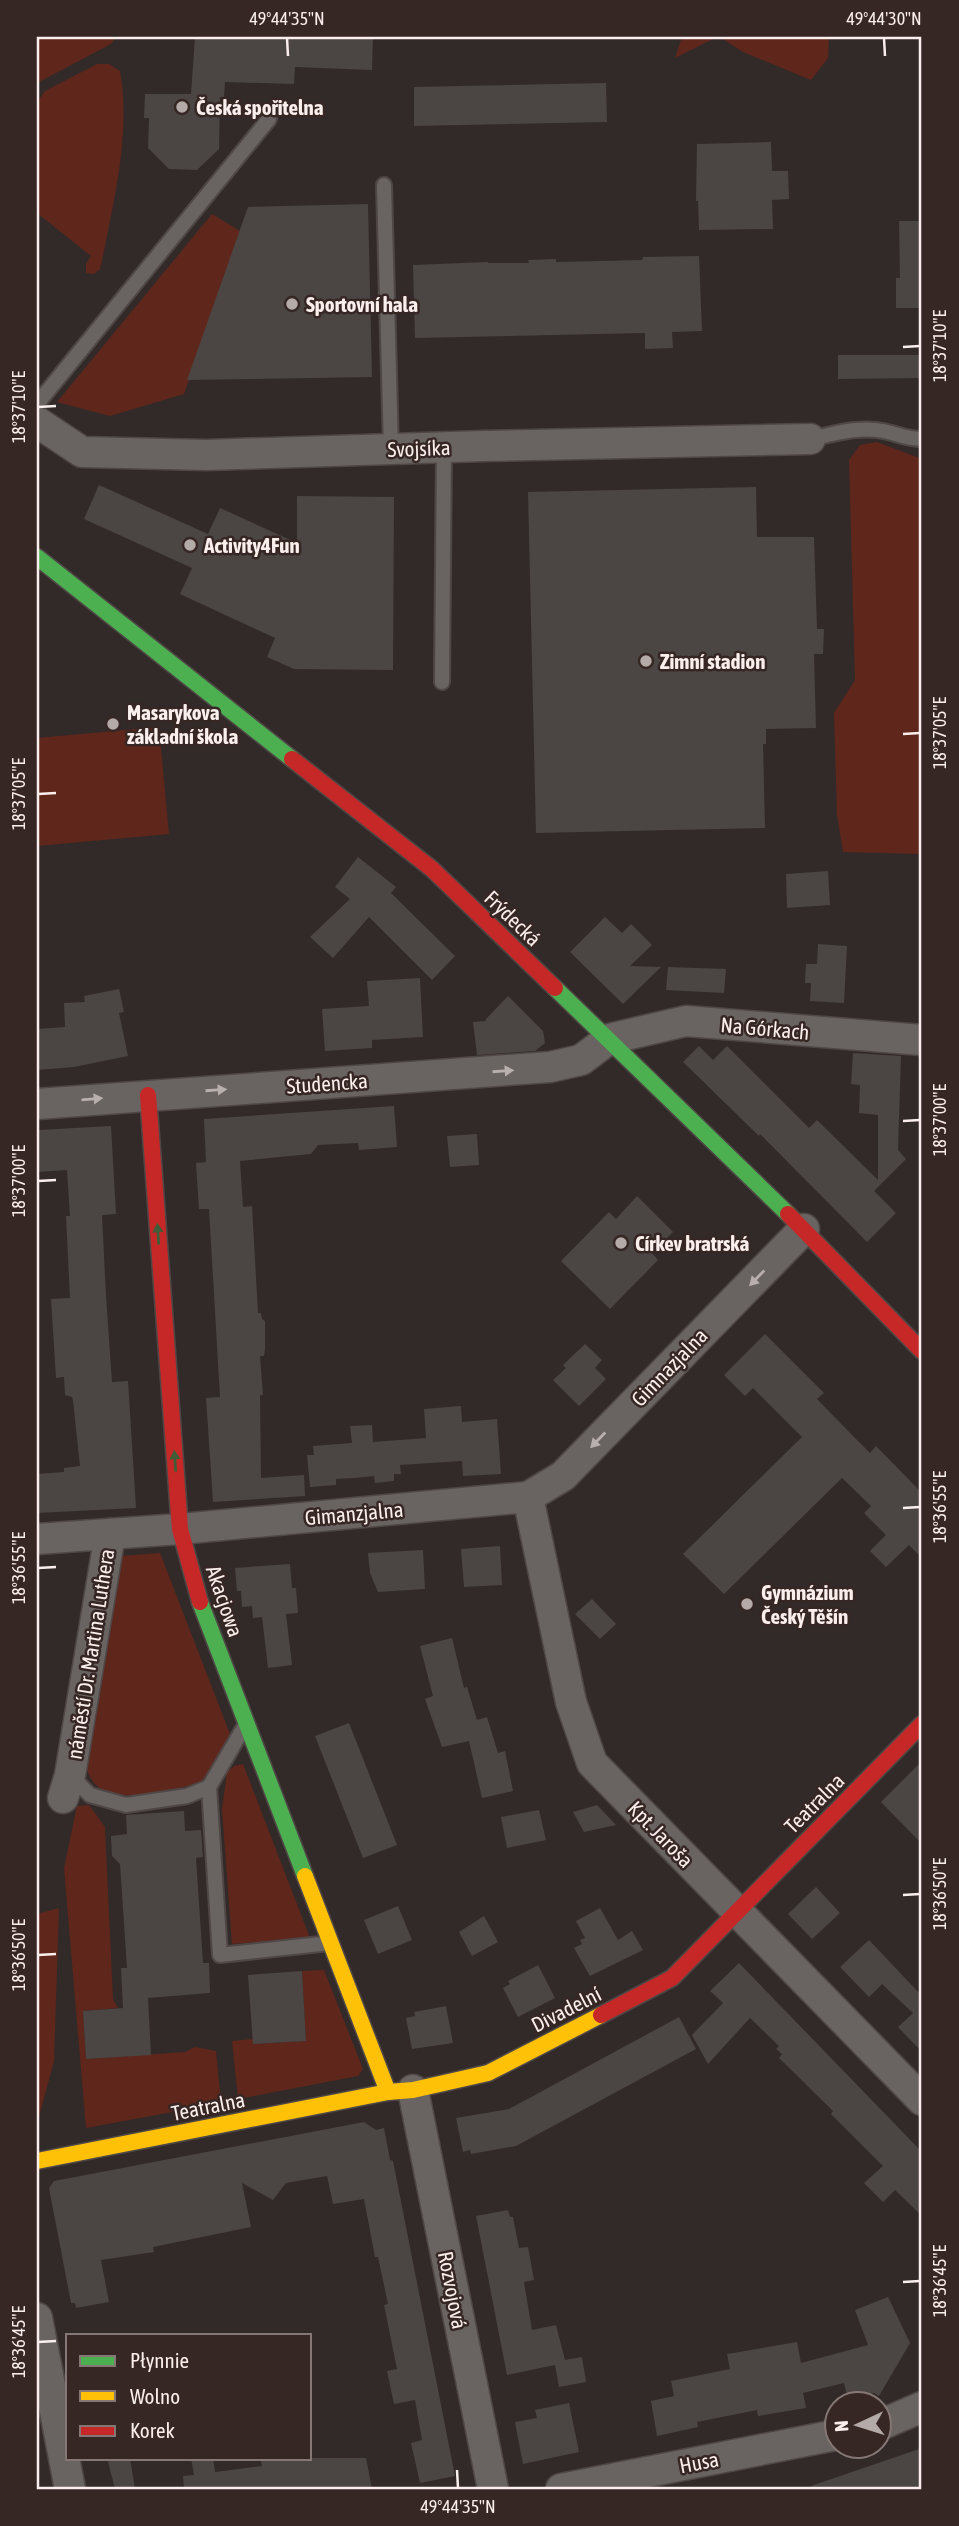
<svg xmlns="http://www.w3.org/2000/svg" width="959" height="2526" font-family="'Asap Condensed',sans-serif">
<style>
.green{fill:#5f261c}
.building{fill:#4b4543}
.lines{fill:none;stroke-linecap:round;stroke-linejoin:round}
.lane-casing{stroke:#4f4746;stroke-width:18}
.street-casing{stroke:#4f4746;stroke-width:33}
.fast-casing{stroke:#4f4746;stroke-width:19}
.slow-casing{stroke:#4f4746;stroke-width:19}
.jam-casing{stroke:#4f4746;stroke-width:19}
.lane{stroke:#696362;stroke-width:14}
.street{stroke:#696362;stroke-width:30}
.fast{stroke:#4caf50;stroke-width:16}
.slow{stroke:#ffc107;stroke-width:16}
.jam{stroke:#c62828;stroke-width:16}
.oneway{fill:#b9b0ae}
.oneway2{fill:#3f5d36}
.ticks{fill:none;stroke:#faefed;stroke-width:2.5}
.poi-dot{fill:#b4aaa8;stroke:#362724;stroke-width:2.5}
.labels{text-anchor:middle;dominant-baseline:central;stroke-width:5;stroke-linejoin:round;paint-order:stroke}
.poi-label{font-size:21px;font-weight:bold;fill:#faefed;stroke:#362724;text-anchor:start}
.street-label{font-size:21px;fill:#faefed;stroke:#362724}
.neatline{fill:none;stroke:#faefed;stroke-width:2.5}
.ticks-label{font-size:18px;text-anchor:middle;fill:#faefed}
</style>
<rect width="100%" height="100%" fill="#322a28"/>
<!-- green -->
<g class="green">
<path d="M 37,37 L 116,37 L 111,44 L 37,83 Z"/>
<path d="M 682,37 L 717,37 L 675,58 Z"/>
<path d="M 720,37 L 829,37 L 828,58 L 811,80 L 743,52 Z"/>
<path d="M 97,64 L 109,64 L 120,71 C 131,134 114,199 102,261 L 100,269 L 94,274 L 86,273 L 86,264 L 91,256 L 37,213 L 37,102 L 45,91 Z"/>
<path d="M 212,214 L 240,231 L 184,394 L 110,416 L 57,402 Z"/>
<path d="M 877,442 L 922,459 L 922,854 L 843,852 L 837,815 L 834,713 L 855,680 L 849,460 L 860,445 Z"/>
<path d="M 159,727 L 169,834 L 37,846 L 37,738 Z"/>
<path d="M 160,1553 L 230,1734 L 205,1781 C 179,1789 115,1807 95,1784 C 90,1779 87,1770 84,1764 L 120,1556 Z"/>
<path d="M 243,1764 L 310,1938 L 232,1944 L 222,1809 L 227,1772 L 234,1766 Z"/>
<path d="M 89,1805 L 105,1827 L 113,1999 L 118,2008 L 83,2011 L 86,2059 L 185,2052 L 195,2047 L 216,2051 L 221,2103 L 86,2128 L 64,1868 L 77,1806 Z"/>
<path d="M 59,1908 L 54,2061 L 37,2124 L 37,1914 Z"/>
<path d="M 324,1970 L 363,2069 L 358,2076 L 238,2099 L 232,2041 L 253,2039 L 254,2044 L 306,2041 L 302,1971 Z"/>
</g>
<!-- building -->
<g class="building">
<path d="M 195,37 L 373,37 L 372,70 L 295,67 L 294,84 L 225,82 L 224,97 L 220,97 L 219,149 L 197,170 L 169,169 L 148,148 L 149,118 L 144,118 L 145,94 L 191,94 Z"/>
<path d="M 606,83 L 607,122 L 414,126 L 414,87 Z"/>
<path d="M 771,142 L 772,171 L 788,171 L 789,199 L 772,200 L 773,229 L 699,230 L 698,201 L 696,201 L 697,144 Z"/>
<path d="M 368,204 L 372,377 L 187,380 L 248,207 Z"/>
<path d="M 899,221 L 922,221 L 922,308 L 896,308 L 896,278 L 900,278 Z"/>
<path d="M 699,256 L 702,331 L 672,332 L 673,348 L 645,349 L 645,333 L 415,338 L 413,265 L 488,262 L 488,263 L 529,263 L 528,260 L 556,259 L 556,262 L 642,260 L 643,257 Z"/>
<path d="M 838,355 L 922,355 L 922,378 L 838,379 Z"/>
<path d="M 99,485 L 208,534 L 220,508 L 297,543 L 297,496 L 394,497 L 393,670 L 294,669 L 267,657 L 275,638 L 180,594 L 192,568 L 84,519 Z"/>
<path d="M 756,487 L 757,537 L 814,537 L 817,629 L 824,629 L 823,654 L 814,654 L 816,728 L 766,729 L 766,744 L 763,744 L 765,828 L 536,833 L 528,492 Z"/>
<path d="M 358,857 L 396,887 L 391,893 L 455,956 L 432,980 L 369,917 L 333,958 L 310,937 L 350,899 L 335,887 Z"/>
<path d="M 828,871 L 830,905 L 787,908 L 786,874 Z"/>
<path d="M 605,917 L 622,933 L 631,924 L 652,945 L 630,966 L 661,967 L 623,1004 L 570,952 Z"/>
<path d="M 818,944 L 847,946 L 844,1003 L 810,1001 L 811,983 L 805,983 L 806,964 L 817,964 Z"/>
<path d="M 668,967 L 726,969 L 724,993 L 666,990 Z"/>
<path d="M 420,978 L 423,1037 L 372,1040 L 372,1048 L 325,1051 L 322,1009 L 369,1006 L 367,981 Z"/>
<path d="M 119,989 L 124,1012 L 119,1013 L 128,1056 L 74,1067 L 37,1070 L 37,1029 L 65,1027 L 64,1003 L 85,1002 L 84,996 Z"/>
<path d="M 508,996 L 543,1031 L 545,1043 L 535,1051 L 477,1055 L 473,1022 L 486,1021 L 486,1019 Z"/>
<path d="M 699,1046 L 713,1060 L 727,1046 L 809,1128 L 817,1120 L 878,1180 L 878,1115 L 859,1113 L 860,1085 L 851,1084 L 853,1053 L 901,1056 L 898,1150 L 906,1159 L 874,1191 L 896,1213 L 867,1242 L 760,1134 L 759,1136 L 683,1062 Z"/>
<path d="M 394,1106 L 397,1147 L 359,1150 L 358,1143 L 318,1145 L 311,1154 L 240,1161 L 243,1207 L 252,1206 L 258,1313 L 261,1313 L 262,1319 L 265,1321 L 265,1349 L 264,1356 L 260,1356 L 263,1395 L 260,1395 L 261,1478 L 304,1475 L 305,1496 L 213,1502 L 206,1398 L 220,1397 L 209,1209 L 199,1209 L 196,1163 L 206,1162 L 204,1119 Z"/>
<path d="M 111,1126 L 116,1214 L 102,1215 L 106,1296 L 112,1382 L 128,1381 L 136,1508 L 37,1513 L 37,1474 L 64,1472 L 64,1468 L 80,1466 L 73,1401 L 72,1397 L 65,1395 L 64,1377 L 56,1378 L 51,1299 L 70,1298 L 66,1216 L 70,1216 L 67,1170 L 37,1172 L 39,1130 Z"/>
<path d="M 477,1134 L 479,1165 L 450,1167 L 447,1136 Z"/>
<path d="M 637,1196 L 673,1232 L 652,1253 L 658,1260 L 610,1309 L 561,1261 L 609,1212 L 616,1219 Z"/>
<path d="M 765,1334 L 824,1393 L 817,1399 L 852,1435 L 870,1453 L 876,1446 L 922,1493 L 922,1558 L 909,1545 L 886,1567 L 870,1551 L 886,1535 L 864,1513 L 871,1506 L 842,1478 L 724,1594 L 683,1554 L 802,1437 L 753,1388 L 745,1396 L 724,1375 Z"/>
<path d="M 585,1344 L 602,1360 L 595,1368 L 606,1379 L 579,1406 L 553,1380 L 566,1368 L 563,1365 Z"/>
<path d="M 461,1406 L 462,1422 L 497,1419 L 501,1474 L 463,1476 L 462,1461 L 400,1465 L 401,1474 L 394,1474 L 394,1481 L 375,1483 L 374,1476 L 355,1478 L 336,1479 L 336,1485 L 310,1487 L 307,1455 L 314,1455 L 313,1446 L 352,1443 L 350,1426 L 372,1425 L 373,1442 L 426,1438 L 424,1409 Z"/>
<path d="M 500,1546 L 502,1585 L 464,1587 L 461,1549 Z"/>
<path d="M 423,1550 L 425,1589 L 378,1592 L 370,1573 L 368,1553 Z"/>
<path d="M 290,1564 L 292,1588 L 296,1588 L 298,1613 L 286,1614 L 292,1665 L 268,1668 L 262,1617 L 253,1618 L 252,1606 L 242,1607 L 241,1591 L 237,1591 L 235,1568 Z"/>
<path d="M 592,1599 L 616,1624 L 600,1639 L 575,1614 Z"/>
<path d="M 452,1638 L 464,1688 L 467,1687 L 477,1720 L 487,1717 L 498,1753 L 505,1751 L 513,1791 L 482,1798 L 469,1741 L 442,1747 L 425,1699 L 433,1696 L 420,1646 Z"/>
<path d="M 349,1723 L 397,1845 L 363,1858 L 315,1736 Z"/>
<path d="M 922,1761 L 922,1844 L 881,1802 Z"/>
<path d="M 597,1805 L 616,1825 L 584,1832 L 573,1812 Z"/>
<path d="M 539,1810 L 546,1840 L 507,1848 L 501,1817 Z"/>
<path d="M 184,1811 L 185,1831 L 201,1830 L 203,1857 L 196,1858 L 203,1963 L 209,1963 L 210,1993 L 148,1998 L 151,2055 L 86,2059 L 83,2011 L 123,2008 L 121,1968 L 127,1968 L 120,1864 L 112,1856 L 111,1836 L 127,1834 L 126,1815 Z"/>
<path d="M 816,1887 L 840,1913 L 812,1939 L 788,1914 Z"/>
<path d="M 398,1906 L 412,1940 L 378,1954 L 364,1920 Z"/>
<path d="M 600,1908 L 618,1940 L 632,1931 L 643,1950 L 590,1976 L 574,1948 L 582,1944 L 580,1940 L 585,1938 L 576,1921 Z"/>
<path d="M 484,1916 L 498,1942 L 472,1956 L 459,1932 Z"/>
<path d="M 869,1940 L 922,1996 L 922,2052 L 898,2027 L 913,2013 L 882,1984 L 869,1997 L 840,1967 Z"/>
<path d="M 739,1963 L 922,2152 L 922,2216 L 895,2190 L 883,2202 L 864,2183 L 883,2166 L 831,2114 L 833,2111 L 779,2058 L 782,2054 L 776,2049 L 779,2046 L 750,2018 L 708,2064 L 692,2035 L 723,2003 L 710,1991 Z"/>
<path d="M 538,1965 L 555,1998 L 518,2017 L 503,1988 L 510,1984 L 508,1981 Z"/>
<path d="M 302,1971 L 306,2041 L 253,2044 L 248,1975 Z"/>
<path d="M 446,2006 L 453,2043 L 412,2049 L 406,2018 L 415,2016 L 414,2012 Z"/>
<path d="M 679,2017 L 696,2049 L 516,2146 L 471,2154 L 470,2150 L 463,2152 L 456,2118 L 509,2109 Z"/>
<path d="M 364,2122 L 376,2130 L 384,2128 L 390,2160 L 393,2161 L 455,2476 L 420,2483 L 411,2443 L 422,2440 L 415,2400 L 394,2404 L 387,2371 L 397,2369 L 384,2305 L 388,2304 L 378,2257 L 375,2257 L 364,2199 L 333,2204 L 327,2176 L 286,2183 L 273,2200 L 242,2183 L 251,2227 L 153,2247 L 154,2252 L 101,2260 L 109,2302 L 76,2308 L 75,2303 L 71,2303 L 49,2188 L 54,2181 Z"/>
<path d="M 508,2210 L 510,2217 L 513,2217 L 519,2248 L 528,2247 L 534,2280 L 524,2282 L 532,2330 L 556,2325 L 565,2360 L 582,2357 L 586,2382 L 559,2387 L 555,2365 L 507,2375 L 476,2216 Z"/>
<path d="M 888,2297 L 910,2343 L 879,2396 L 874,2393 L 848,2400 L 844,2383 L 803,2393 L 806,2408 L 758,2416 L 757,2410 L 697,2422 L 698,2427 L 657,2436 L 651,2401 L 674,2396 L 671,2381 L 730,2369 L 727,2354 L 797,2342 L 801,2363 L 868,2345 L 855,2310 Z"/>
<path d="M 569,2403 L 579,2452 L 523,2464 L 515,2422 L 537,2418 L 535,2410 Z"/>
<path d="M 922,2448 L 922,2489 L 812,2489 L 811,2486 Z"/>
<path d="M 107,2458 L 130,2458 L 135,2489 L 115,2489 Z"/>
<path d="M 191,2458 L 213,2458 L 215,2472 L 262,2466 L 260,2458 L 366,2458 L 372,2489 L 184,2489 L 183,2476 L 194,2475 Z"/>
</g>
<g class="lines">
<!-- lane casing -->
<g class="lane-casing">
<g id="lane">
<path d="M 384,185 L 391,449"/>
<path d="M 37,404 L 269,119"/>
<path d="M 810,439 C 834,434 858,426 883,431 C 898,434 906,439 922,439"/>
<path d="M 442,682 L 444,447"/>
<path d="M 70,1775 L 90,1795 L 126,1805 L 187,1796 L 209,1787 L 243,1729"/>
<path d="M 209,1787 L 220,1955 L 330,1943"/>
</g>
</g>
<!-- street casing -->
<g class="street-casing">
<g id="street">
<path d="M 37,422 L 82,452 L 206,455 L 483,446 L 810,439"/>
<path d="M 37,1104 L 550,1067 L 581,1060 L 609,1039 L 686,1021 L 922,1040"/>
<path d="M 528,1497 L 571,1702 L 592,1763 L 922,2100"/>
<path d="M 37,1539 L 180,1529 L 528,1497 L 563,1476 L 804,1229"/>
<path d="M 63,1798 L 70,1775 L 110,1534"/>
<path d="M 413,2090 L 493,2489"/>
<path d="M 37,2318 L 70,2489"/>
<path d="M 878,2426 L 922,2407"/>
<path d="M 561,2489 L 836,2435"/>
</g>
</g>
<!-- fast casing -->
<g class="fast-casing">
<g id="fast">
<path d="M 37,557 L 292,759"/>
<path d="M 555,988 L 788,1214"/>
<path d="M 200,1602 L 305,1876"/>
</g>
</g>
<!-- slow casing -->
<g class="slow-casing">
<g id="slow">
<path d="M 305,1876 L 388,2092"/>
<path d="M 37,2161 L 388,2092 L 413,2090 L 488,2073 L 601,2015"/>
</g>
</g>
<!-- jam casing -->
<g class="jam-casing">
<g id="jam">
<path d="M 292,759 L 432,869 L 555,988"/>
<path d="M 148,1095 L 180,1529 L 200,1602"/>
<path d="M 788,1214 L 922,1351"/>
<path d="M 601,2015 L 672,1978 L 922,1724"/>
</g>
</g>
<!-- lane -->
<use href="#lane" class="lane"/>
<!-- street -->
<use href="#street" class="street"/>
<!-- fast -->
<use href="#fast" class="fast"/>
<!-- slow -->
<use href="#slow" class="slow"/>
<!-- jam -->
<use href="#jam" class="jam"/>
</g>
<!-- one-way arrows -->
<defs><path id="oneway-solid" d="M-6-.8H1V-3.2L6.5 0L1 3.2V.8H-6Z" transform="scale(1.75)"/></defs>
<g class="oneway">
<use href="#oneway-solid" transform="translate(503 1071) rotate(-4)"/>
<use href="#oneway-solid" transform="translate(216 1090) rotate(-4)"/>
<use href="#oneway-solid" transform="translate(92 1099) rotate(-5)"/>
<use href="#oneway-solid" transform="translate(757 1278) rotate(134)"/>
<use href="#oneway-solid" transform="translate(598 1440) rotate(134)"/>
</g>
<g class="oneway2">
<use href="#oneway-solid" transform="translate(158 1234) rotate(-94)"/>
<use href="#oneway-solid" transform="translate(175 1461) rotate(-94)"/>
</g>
<!-- ticks -->
<path class="ticks" d="M 287,38 L 288,56M 884,38 L 885,56M 903,347 L 920,346M 38,407 L 56,406M 903,734 L 920,733M 38,794 L 56,793M 903,1121 L 920,1120M 38,1181 L 56,1180M 903,1508 L 920,1507M 38,1568 L 56,1567M 903,1895 L 920,1894M 38,1955 L 56,1954M 903,2282 L 920,2281M 38,2342 L 56,2341M 457,2470 L 458,2488"/>
<!-- markers -->
<g class="poi-dot">
<circle cx="182" cy="107" r="7"/>
<circle cx="292" cy="304" r="7"/>
<circle cx="190" cy="545" r="7"/>
<circle cx="646" cy="661" r="7"/>
<circle cx="113" cy="724" r="7"/>
<circle cx="621" cy="1243" r="7"/>
<circle cx="747" cy="1604" r="7"/>
</g>
<g class="labels">
<!-- poi labels -->
<g class="poi-label">
<text x="196" y="107">Česká spořitelna</text>
<text x="306" y="304">Sportovní hala</text>
<text x="204" y="545">Activity4Fun</text>
<text x="660" y="661">Zimní stadion</text>
<text x="127" y="712">Masarykova<tspan x="127" dy="24">základní škola</tspan></text>
<text x="635" y="1243">Církev bratrská</text>
<text x="761" y="1592">Gymnázium<tspan x="761" dy="24">Český Těšín</tspan></text>
</g>
<!-- street labels -->
<g class="street-label">
<text transform="translate(419 448) rotate(-2)">Svojsíka</text>
<text transform="translate(513 918) rotate(44)">Frýdecká</text>
<text transform="translate(765 1028) rotate(5)">Na Górkach</text>
<text transform="translate(327 1083) rotate(-4)">Studencka</text>
<text transform="translate(669 1367) rotate(-46)">Gimnazjalna</text>
<text transform="translate(354 1513) rotate(-5)">Gimanzjalna</text>
<text transform="translate(225 1601) rotate(71)">Akacjowa</text>
<text transform="translate(90 1654) rotate(-81)">náměstí Dr. Martina Luthera</text>
<text transform="translate(814 1803) rotate(-45)">Teatralna</text>
<text transform="translate(661 1834) rotate(46)">Kpt. Jaroša</text>
<text transform="translate(566 2009) rotate(-27)">Divadelní</text>
<text transform="translate(208 2106) rotate(-11)">Teatralna</text>
<text transform="translate(453 2290) rotate(79)">Rozvojová</text>
<text transform="translate(699 2462) rotate(-11)">Husa</text>
</g>
</g>
<!-- border -->
<rect width="959" height="2526" fill="none" stroke="#362724" stroke-width="77"/>
<!-- legend -->
<rect x="66" y="2334" width="245" height="126" fill="#362724" stroke="#847774" stroke-width="2"/>
<rect x="80" y="2356" width="35" height="10" fill="#4caf50" stroke="#847774" stroke-width="2"/>
<text x="130" y="2368" font-size="21" fill="#faefed">Płynnie</text>
<rect x="80" y="2391" width="35" height="10" fill="#ffc107" stroke="#847774" stroke-width="2"/>
<text x="130" y="2404" font-size="21" fill="#faefed">Wolno</text>
<rect x="80" y="2426" width="35" height="10" fill="#c62828" stroke="#847774" stroke-width="2"/>
<text x="130" y="2438" font-size="21" fill="#faefed">Korek</text>
<!-- north arrow -->
<g transform="translate(858 2425) rotate(266)"><circle r="33" fill="#362724" stroke="#847774" stroke-width="2"/>
<path d="M0-5L12 26L0 18L-12 26Z" fill="#b4aaa8"/>
<text y="-10" font-size="19" font-weight="bold" text-anchor="middle" fill="#faefed">N</text>
</g>
<rect x="38" y="38" width="882" height="2450" class="neatline"/>
<g class="ticks-label">
<text x="287" y="25">49°44'35"N</text>
<text x="884" y="25">49°44'30"N</text>
<text transform="translate(940 346) rotate(-90)" y="6">18°37'10"E</text>
<text transform="translate(19 407) rotate(-90)" y="6">18°37'10"E</text>
<text transform="translate(940 733) rotate(-90)" y="6">18°37'05"E</text>
<text transform="translate(19 794) rotate(-90)" y="6">18°37'05"E</text>
<text transform="translate(940 1120) rotate(-90)" y="6">18°37'00"E</text>
<text transform="translate(19 1181) rotate(-90)" y="6">18°37'00"E</text>
<text transform="translate(940 1507) rotate(-90)" y="6">18°36'55"E</text>
<text transform="translate(19 1568) rotate(-90)" y="6">18°36'55"E</text>
<text transform="translate(940 1894) rotate(-90)" y="6">18°36'50"E</text>
<text transform="translate(19 1955) rotate(-90)" y="6">18°36'50"E</text>
<text transform="translate(940 2281) rotate(-90)" y="6">18°36'45"E</text>
<text transform="translate(19 2342) rotate(-90)" y="6">18°36'45"E</text>
<text x="458" y="2513">49°44'35"N</text>
</g>
</svg>
